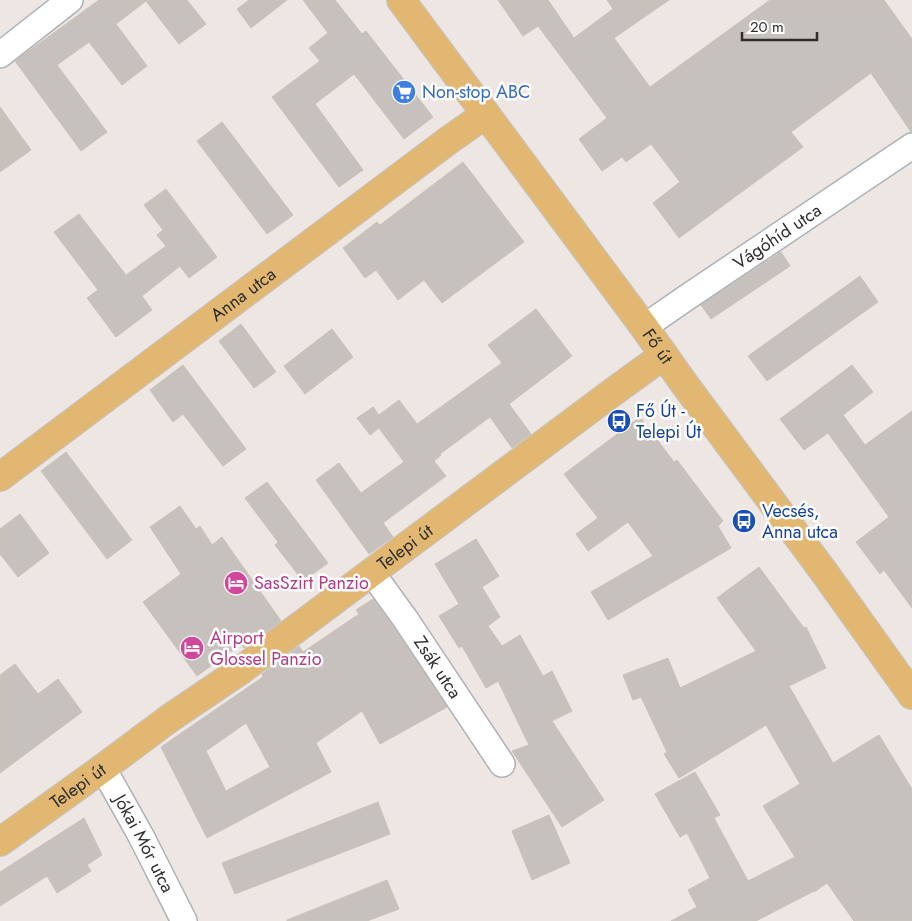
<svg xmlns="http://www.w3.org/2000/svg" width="912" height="921" font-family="Jost,sans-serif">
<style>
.building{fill:#c6c1bd;stroke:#c9c2bb;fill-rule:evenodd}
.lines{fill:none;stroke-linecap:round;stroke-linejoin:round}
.minor-casing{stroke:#aeb1b8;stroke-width:28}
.major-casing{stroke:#c4c4c4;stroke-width:30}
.path{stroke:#c4c4c4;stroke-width:3;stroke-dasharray:4 2.5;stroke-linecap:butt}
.minor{stroke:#fff;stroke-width:25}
.major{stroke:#e2b772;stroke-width:28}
.labels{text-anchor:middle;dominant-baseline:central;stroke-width:5;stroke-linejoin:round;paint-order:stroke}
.shop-label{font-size:18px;fill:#366cbe;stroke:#fff;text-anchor:start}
.street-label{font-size:18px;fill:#2d2d2d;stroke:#fff}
.transit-label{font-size:18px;fill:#164399;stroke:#fff;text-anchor:start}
.hotel-label{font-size:18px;fill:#b23c85;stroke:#fff;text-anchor:start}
</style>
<rect width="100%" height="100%" fill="#ede6e2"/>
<!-- building -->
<g class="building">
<path d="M 99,0 L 187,0 L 206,24 L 179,44 L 146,1 L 116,24 L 147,66 L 122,85 L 89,42 L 57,65 L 107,132 L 81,151 L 15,61 Z"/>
<path d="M 249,0 L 287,0 L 251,28 L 237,9 Z"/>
<path d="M 303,0 L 335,0 L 362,34 L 366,31 L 433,117 L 404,139 L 354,74 L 315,104 L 363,170 L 339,187 L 272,97 L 320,61 L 309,48 L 328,33 Z"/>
<path d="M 498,0 L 548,0 L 574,38 L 613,9 L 607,0 L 669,0 L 614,38 L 650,87 L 770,0 L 884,0 L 912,39 L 912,132 L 911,132 L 871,73 L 791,132 L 803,147 L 679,238 L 653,203 L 680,182 L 651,144 L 626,162 L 622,157 L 602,171 L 579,139 L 607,118 L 538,26 L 523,36 Z"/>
<path d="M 0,107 L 31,150 L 0,172 Z"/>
<path d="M 222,122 L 293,215 L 267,234 L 197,141 Z"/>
<path d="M 463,162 L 524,242 L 442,303 L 424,280 L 398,300 L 376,270 L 365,278 L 343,248 L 377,222 L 380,225 Z"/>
<path d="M 166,189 L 217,257 L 189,278 L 180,266 L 142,296 L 152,310 L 116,337 L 87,298 L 98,290 L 54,232 L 79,214 L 126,275 L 166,246 L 157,235 L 163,230 L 144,205 Z"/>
<path d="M 781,252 L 790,266 L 711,319 L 701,305 Z"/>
<path d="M 860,276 L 878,302 L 767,381 L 748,356 Z"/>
<path d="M 536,309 L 572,356 L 509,404 L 531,434 L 512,448 L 490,417 L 440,454 L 441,455 L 434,461 L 446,476 L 383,523 L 393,537 L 369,554 L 316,480 L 339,463 L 361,493 L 404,462 L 379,428 L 370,435 L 357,418 L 373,407 L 379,415 L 399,400 L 417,424 L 502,363 L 488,345 Z"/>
<path d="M 241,324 L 276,372 L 254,388 L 219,341 Z"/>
<path d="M 332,329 L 353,357 L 305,394 L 284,366 Z"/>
<path d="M 183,365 L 246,449 L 223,466 L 183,414 L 173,422 L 150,390 Z"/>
<path d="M 852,365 L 873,392 L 843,415 L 865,445 L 912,411 L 912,608 L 884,570 L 880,574 L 856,542 L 889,517 L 828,433 L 804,450 L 780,419 Z"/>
<path d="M 640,417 L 674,462 L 677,460 L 723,521 L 718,526 L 731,548 L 608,620 L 591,592 L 653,556 L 628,522 L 588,551 L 576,534 L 598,518 L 564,474 Z"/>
<path d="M 66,452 L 132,540 L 107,559 L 41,471 Z"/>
<path d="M 267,482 L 328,563 L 303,581 L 275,545 L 278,542 L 245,498 Z"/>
<path d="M 180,506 L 196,529 L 200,526 L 212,545 L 222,537 L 281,621 L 244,648 L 241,644 L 197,676 L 143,602 L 181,574 L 150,527 Z"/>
<path d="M 20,514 L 49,553 L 18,577 L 0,554 L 0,529 Z"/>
<path d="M 476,539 L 499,576 L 482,587 L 500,617 L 488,626 L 502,646 L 520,635 L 543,676 L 552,671 L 572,711 L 552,721 L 604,800 L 562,827 L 512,751 L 529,745 L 498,681 L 486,688 L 462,646 L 459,648 L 439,616 L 459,604 L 435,564 Z"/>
<path d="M 759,567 L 804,628 L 806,627 L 826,668 L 789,686 L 833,763 L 879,735 L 912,789 L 912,921 L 854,921 L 827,883 L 814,892 L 814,891 L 756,921 L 671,921 L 697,907 L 688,890 L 710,878 L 687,833 L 680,837 L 655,794 L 695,772 L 720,815 L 714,818 L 748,881 L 795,857 L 763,806 L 800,784 L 766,725 L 679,778 L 664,754 L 667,752 L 641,697 L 633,700 L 623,675 L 668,658 L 680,688 L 756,651 L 717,598 Z"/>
<path d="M 373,599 L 394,628 L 447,707 L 380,744 L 362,711 L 316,743 L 331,772 L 207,838 L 161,747 L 263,677 L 262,674 L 299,646 L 303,652 L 359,614 L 356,610 ZM 246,723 L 270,767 L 226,791 L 206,751 Z"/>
<path d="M 15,664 L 38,694 L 58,679 L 82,712 L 0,773 L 0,675 Z"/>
<path d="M 378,802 L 390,834 L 235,894 L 222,863 Z"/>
<path d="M 549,815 L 570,863 L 532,880 L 512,831 Z"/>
<path d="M 84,818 L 102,855 L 87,865 L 91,871 L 57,893 L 47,876 L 0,906 L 0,872 Z"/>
<path d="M 387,880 L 399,909 L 367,921 L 287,921 L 287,920 Z"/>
</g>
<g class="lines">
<!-- minor casing -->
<g class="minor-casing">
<g id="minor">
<path d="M 0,55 L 70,0"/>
<path id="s1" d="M 644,327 L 686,298 L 912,146"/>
<path id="s2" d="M 372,573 L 406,620 L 502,764"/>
<path id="s3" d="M 103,768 L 141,836 L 184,921"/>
</g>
</g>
<!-- major casing -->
<g class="major-casing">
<g id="major">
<path id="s4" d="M 401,0 L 644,327 L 683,382 L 824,572 L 912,695"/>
<path id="s5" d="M 0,477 L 449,140 L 486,114"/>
<path id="s6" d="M 0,842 L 103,768 L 170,718 L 241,670 L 613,392 L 664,355"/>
</g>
</g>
<!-- path -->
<path class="path" d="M 222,642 L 234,633"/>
<!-- minor -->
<use href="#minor" class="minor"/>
<!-- major -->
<use href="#major" class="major"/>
</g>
<!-- icons -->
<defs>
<g id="supermarket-disc" transform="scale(1.25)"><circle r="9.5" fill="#3f7fe0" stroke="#fff"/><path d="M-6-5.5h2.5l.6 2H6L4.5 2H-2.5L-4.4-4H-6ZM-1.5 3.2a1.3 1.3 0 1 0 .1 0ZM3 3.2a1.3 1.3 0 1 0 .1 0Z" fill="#fff"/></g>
<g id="bus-disc" transform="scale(1.25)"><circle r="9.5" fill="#1a4fb4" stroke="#fff"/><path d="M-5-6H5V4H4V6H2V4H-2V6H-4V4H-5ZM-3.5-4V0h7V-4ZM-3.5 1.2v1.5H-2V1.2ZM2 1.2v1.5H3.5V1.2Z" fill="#fff"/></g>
<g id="hotel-disc" transform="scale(1.25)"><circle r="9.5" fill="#d1479c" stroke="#fff"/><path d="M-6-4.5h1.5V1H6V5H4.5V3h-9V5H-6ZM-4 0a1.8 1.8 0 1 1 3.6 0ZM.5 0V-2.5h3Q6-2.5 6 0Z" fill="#fff"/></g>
</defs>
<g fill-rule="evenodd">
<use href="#supermarket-disc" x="404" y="92"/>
<use href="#bus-disc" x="619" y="421"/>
<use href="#bus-disc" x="744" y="521"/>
<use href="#hotel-disc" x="236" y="583"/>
<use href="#hotel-disc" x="192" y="648"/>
</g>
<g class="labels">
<!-- shop labels -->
<g class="shop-label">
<text x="422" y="92">Non-stop ABC</text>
</g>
<!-- street labels -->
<g class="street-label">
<text stroke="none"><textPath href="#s1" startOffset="161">Vágóhíd utca</textPath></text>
<text stroke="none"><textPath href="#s5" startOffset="304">Anna utca</textPath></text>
<text stroke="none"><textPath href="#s4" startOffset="431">Fő út</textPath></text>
<text stroke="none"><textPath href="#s6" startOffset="501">Telepi út</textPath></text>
<text stroke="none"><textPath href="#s2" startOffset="115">Zsák utca</textPath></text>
<text stroke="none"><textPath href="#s6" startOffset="96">Telepi út</textPath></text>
<text stroke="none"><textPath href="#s3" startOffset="86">Jókai Mór utca</textPath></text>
</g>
<!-- transit labels -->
<g class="transit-label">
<text x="636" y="411">Fő Út -<tspan x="636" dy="21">Telepi Út</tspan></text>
<text x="762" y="511">Vecsés,<tspan x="762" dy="21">Anna utca</tspan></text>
</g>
<!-- hotel labels -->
<g class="hotel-label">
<text x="254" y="583">SasSzirt Panzio</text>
<text x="210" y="638">Airport<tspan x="210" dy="21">Glossel Panzio</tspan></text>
</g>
</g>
<!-- scale -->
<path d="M742 32v8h75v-8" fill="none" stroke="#2d2d2d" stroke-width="2.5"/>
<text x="750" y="32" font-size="15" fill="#2d2d2d" stroke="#ffffff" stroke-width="4" paint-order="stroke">20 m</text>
</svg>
